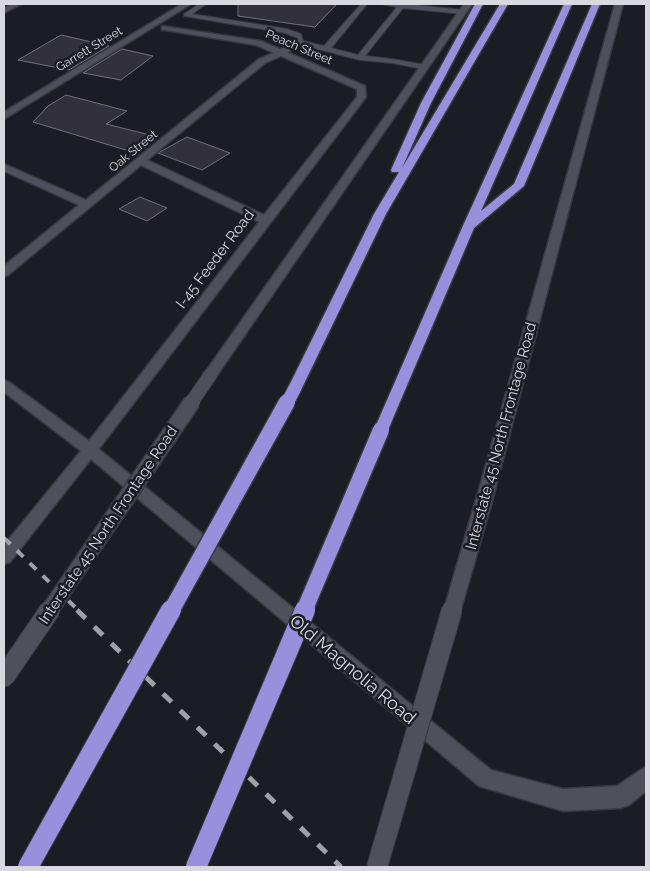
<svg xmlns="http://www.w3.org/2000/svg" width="650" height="871" font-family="Raleway,sans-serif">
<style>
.building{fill:#31303b;stroke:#71717d}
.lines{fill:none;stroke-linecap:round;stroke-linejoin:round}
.lane-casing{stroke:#393840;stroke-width:2}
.street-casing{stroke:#393840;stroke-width:3}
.secondary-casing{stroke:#393840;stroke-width:3}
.highway-casing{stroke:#393840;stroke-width:3}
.lane{fill:#50505c;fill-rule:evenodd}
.street{fill:#50505c;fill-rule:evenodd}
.secondary{fill:#50505c;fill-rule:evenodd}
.highway{fill:#9890dc;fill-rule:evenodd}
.rail-far1{stroke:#a0a0a7;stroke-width:4;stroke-dasharray:9 9;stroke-linecap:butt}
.rail{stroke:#a0a0a7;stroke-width:5;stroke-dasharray:12 12;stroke-linecap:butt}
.secondary-bridge-far2-casing{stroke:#393840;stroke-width:15;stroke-linecap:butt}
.secondary-bridge-far1-casing{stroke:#393840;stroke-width:19;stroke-linecap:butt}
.secondary-bridge-casing{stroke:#393840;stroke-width:22;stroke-linecap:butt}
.highway-bridge-far2-casing{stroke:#393840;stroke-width:15;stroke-linecap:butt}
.highway-bridge-far1-casing{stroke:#393840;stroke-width:19;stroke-linecap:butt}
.highway-bridge-casing{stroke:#393840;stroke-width:22;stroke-linecap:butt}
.secondary-bridge-far2{stroke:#50505c;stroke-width:13}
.secondary-bridge-far1{stroke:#50505c;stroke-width:16}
.secondary-bridge{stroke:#50505c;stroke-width:20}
.highway-bridge-far2{stroke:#9890dc;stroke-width:13}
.highway-bridge-far1{stroke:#9890dc;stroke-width:16}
.highway-bridge{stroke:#9890dc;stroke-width:20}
.labels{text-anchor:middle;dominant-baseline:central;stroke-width:5;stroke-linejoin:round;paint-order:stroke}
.far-street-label{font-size:12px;fill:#d9d8df;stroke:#1c1c25}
.street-label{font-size:15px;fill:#d9d8df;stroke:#1c1c25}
.near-street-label{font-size:18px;fill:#d9d8df;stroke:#1c1c25}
</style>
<rect width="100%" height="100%" fill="#1c1c25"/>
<!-- building -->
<g class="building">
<path d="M 238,4 L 337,4 L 315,27 L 238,16 Z"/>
<path d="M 61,35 L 109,46 L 69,70 L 18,60 Z"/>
<path d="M 122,49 L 153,56 L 121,80 L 83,73 Z"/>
<path d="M 66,95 L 127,111 L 106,124 L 154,136 L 129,151 L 33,122 L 48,106 Z"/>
<path d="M 187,137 L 230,153 L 202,170 L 158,153 Z"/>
<path d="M 140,197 L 167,208 L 147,221 L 119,209 Z"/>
</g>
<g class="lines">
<!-- lane casing -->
<g class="lane-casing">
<path id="lane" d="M 199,4 L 206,4 L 192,14 L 287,29 L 301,34 L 303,41 L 324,46 L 361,4 L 367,4 L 331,48 L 358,55 L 397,7 L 382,4 L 406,4 L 463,10 L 466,12 L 463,14 L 403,8 L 365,56 L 392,59 L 426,65 L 427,67 L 423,69 L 392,63 L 360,60 L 301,45 L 283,55 L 277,55 L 277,51 L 296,41 L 295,37 L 285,33 L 184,16 L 184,14 Z"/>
</g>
<!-- street casing -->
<g class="street-casing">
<g id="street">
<path d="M 12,4 L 21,4 L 4,13 L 4,8 Z"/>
<path d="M 182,4 L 191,4 L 4,119 L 4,112 Z"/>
<path d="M 162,26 L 261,41 L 365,86 L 366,97 L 95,454 L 90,456 L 85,454 L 4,392 L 4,380 L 9,382 L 89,441 L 259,222 L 141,165 L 8,275 L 4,276 L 4,266 L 79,205 L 4,171 L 4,164 L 86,200 L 259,59 L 274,53 L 256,45 L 165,30 L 162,30 ZM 281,56 L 357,89 L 357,97 L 264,215 L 147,160 L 265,63 Z"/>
</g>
</g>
<!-- secondary casing -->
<g class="secondary-casing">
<g id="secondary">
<path d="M 464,4 L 472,4 L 216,377 L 206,377 L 204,374 L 206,371 Z"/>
<path d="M 615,4 L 623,4 L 493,497 L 491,501 L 485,503 L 479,501 L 477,497 Z"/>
<path d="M 90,444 L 95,446 L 491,770 L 563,789 L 617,786 L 639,771 L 646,767 L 646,791 L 629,805 L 621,808 L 563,811 L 479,786 L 91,459 L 10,562 L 4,564 L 4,545 L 85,446 Z"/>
</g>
</g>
<!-- highway casing -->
<g class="highway-casing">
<g id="highway">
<path d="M 475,4 L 483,4 L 431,103 L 402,168 L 500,4 L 508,4 L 386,214 L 301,390 L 299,393 L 289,393 L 287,390 L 374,214 L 399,172 L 392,172 L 391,170 L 421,103 Z"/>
<path d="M 564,4 L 572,4 L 481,211 L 514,184 L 592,4 L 600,4 L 524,186 L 474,228 L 388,430 L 386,434 L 381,435 L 376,434 L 374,430 L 462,228 Z"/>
</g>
</g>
<!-- lane -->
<use href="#lane" class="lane"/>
<!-- street -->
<use href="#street" class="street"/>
<!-- secondary -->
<use href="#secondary" class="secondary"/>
<!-- highway -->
<use href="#highway" class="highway"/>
<!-- rail-far1 -->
<path class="rail-far1" d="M 4,538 L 79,611"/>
<!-- rail -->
<path class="rail" d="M 77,610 L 341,867"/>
<!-- secondary-bridge-far2 casing -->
<g class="secondary-bridge-far2-casing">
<path id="secondary-bridge-far2" d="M 191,403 L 211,374"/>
</g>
<!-- secondary-bridge-far1 casing -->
<g class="secondary-bridge-far1-casing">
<g id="secondary-bridge-far1">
<path d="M 49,611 L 192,402"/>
<path d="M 452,611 L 485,497"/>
</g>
</g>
<!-- secondary-bridge casing -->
<g class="secondary-bridge-casing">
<g id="secondary-bridge">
<path d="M 4,677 L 50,610"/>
<path d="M 377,867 L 452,610"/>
</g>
</g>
<!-- highway-bridge-far2 casing -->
<g class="highway-bridge-far2-casing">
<path id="highway-bridge-far2" d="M 287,403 L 294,390"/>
</g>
<!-- highway-bridge-far1 casing -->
<g class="highway-bridge-far1-casing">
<g id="highway-bridge-far1">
<path d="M 171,611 L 287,402"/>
<path d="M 304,611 L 381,430"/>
</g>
</g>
<!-- highway-bridge casing -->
<g class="highway-bridge-casing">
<g id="highway-bridge">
<path d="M 28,867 L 171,610"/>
<path d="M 196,867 L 305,610"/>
</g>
</g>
<!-- secondary-bridge-far2 -->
<use href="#secondary-bridge-far2" class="secondary-bridge-far2"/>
<!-- secondary-bridge-far1 -->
<use href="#secondary-bridge-far1" class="secondary-bridge-far1"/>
<!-- secondary-bridge -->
<use href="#secondary-bridge" class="secondary-bridge"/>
<!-- highway-bridge-far2 -->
<use href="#highway-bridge-far2" class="highway-bridge-far2"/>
<!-- highway-bridge-far1 -->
<use href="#highway-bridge-far1" class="highway-bridge-far1"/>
<!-- highway-bridge -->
<use href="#highway-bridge" class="highway-bridge"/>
</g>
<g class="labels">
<!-- far-street labels -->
<g class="far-street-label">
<text transform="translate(299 47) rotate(23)">Peach Street</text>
<text transform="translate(89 49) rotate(-31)">Garrett Street</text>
<text transform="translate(133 151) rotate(-39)">Oak Street</text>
</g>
<!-- street labels -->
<g class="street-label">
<text transform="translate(215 259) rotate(-53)">I-45 Feeder Road</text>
<text transform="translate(501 436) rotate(-75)">Interstate 45 North Frontage Road</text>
<text transform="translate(108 525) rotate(-56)">Interstate 45 North Frontage Road</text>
</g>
<!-- near-street labels -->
<g class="near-street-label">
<text transform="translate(353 669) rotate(40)">Old Magnolia Road</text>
</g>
</g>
<!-- border -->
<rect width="650" height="871" fill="none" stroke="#d9d8df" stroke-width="10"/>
</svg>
